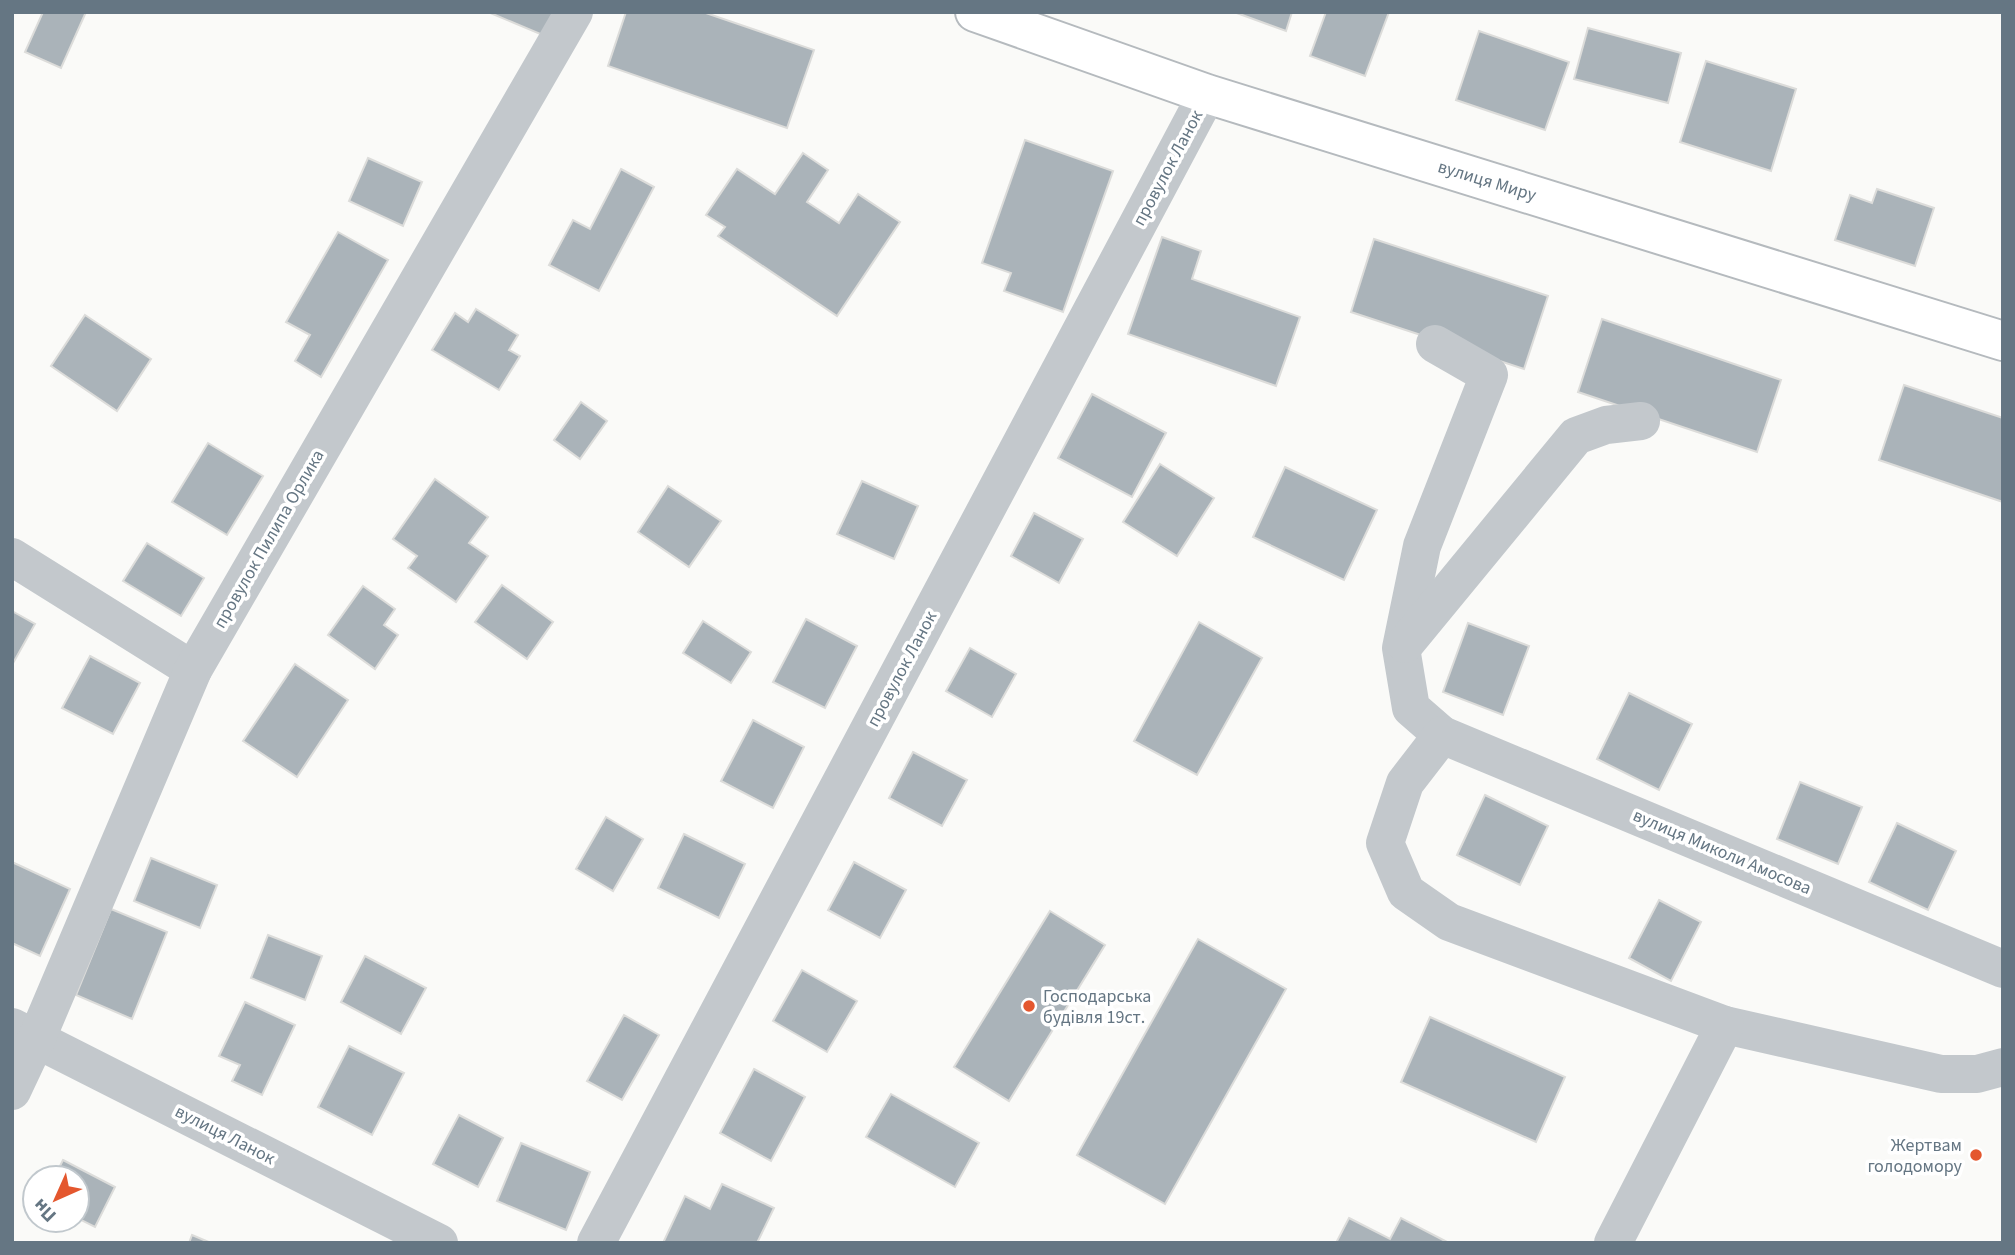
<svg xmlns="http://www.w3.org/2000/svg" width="2015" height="1255" font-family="'Source Sans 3',sans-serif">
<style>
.building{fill:#aab3b9;stroke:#dcdcda;stroke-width:2}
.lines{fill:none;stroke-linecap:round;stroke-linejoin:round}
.major-casing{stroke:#b5babe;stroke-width:42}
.minor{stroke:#c3c8cc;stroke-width:38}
.major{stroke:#fff;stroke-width:38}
.poi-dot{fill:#e4572e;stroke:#fff;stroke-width:2.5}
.labels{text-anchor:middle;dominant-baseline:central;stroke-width:7;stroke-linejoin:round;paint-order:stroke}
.street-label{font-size:18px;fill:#657683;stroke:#fff}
.poi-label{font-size:18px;fill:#657683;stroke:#fff;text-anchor:start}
</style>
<rect width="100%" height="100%" fill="#fafaf8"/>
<!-- building -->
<g class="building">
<path d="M 43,12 L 86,12 L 61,68 L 25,52 Z"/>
<path d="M 488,12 L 555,12 L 545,36 Z"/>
<path d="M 626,12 L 703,12 L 814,50 L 787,128 L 608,66 Z"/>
<path d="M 1234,12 L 1292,12 L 1286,31 Z"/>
<path d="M 1326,12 L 1389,12 L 1365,76 L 1310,56 Z"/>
<path d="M 1588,28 L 1681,53 L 1668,103 L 1574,79 Z"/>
<path d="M 1479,31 L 1569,62 L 1545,130 L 1456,100 Z"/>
<path d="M 1706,61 L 1796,89 L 1771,171 L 1680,142 Z"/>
<path d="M 1025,140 L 1113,171 L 1063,312 L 1004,291 L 1011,273 L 982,263 Z"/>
<path d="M 803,153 L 828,170 L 807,202 L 839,223 L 858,194 L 900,222 L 837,316 L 718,236 L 725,227 L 706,215 L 737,169 L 775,194 Z"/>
<path d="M 368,158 L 422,182 L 403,226 L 349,201 Z"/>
<path d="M 621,169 L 654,187 L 599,291 L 549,265 L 573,220 L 590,229 Z"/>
<path d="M 1877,189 L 1934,208 L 1915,266 L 1835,240 L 1850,195 L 1872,203 Z"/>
<path d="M 338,232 L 388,260 L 321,377 L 295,361 L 310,335 L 286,322 Z"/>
<path d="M 1162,237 L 1201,251 L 1192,279 L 1300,317 L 1276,386 L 1128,334 Z"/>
<path d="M 1374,239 L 1548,296 L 1524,369 L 1351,312 Z"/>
<path d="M 476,309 L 518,335 L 509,350 L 520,356 L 499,390 L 432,350 L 455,313 L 468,322 Z"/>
<path d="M 85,315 L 151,359 L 117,411 L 51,366 Z"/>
<path d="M 1602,319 L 1781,380 L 1757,452 L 1578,392 Z"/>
<path d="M 1904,385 L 2003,418 L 2003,502 L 1879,460 Z"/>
<path d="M 1092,394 L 1166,433 L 1132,497 L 1058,458 Z"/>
<path d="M 581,402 L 607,421 L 580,459 L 554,440 Z"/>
<path d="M 208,443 L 263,476 L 227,535 L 172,502 Z"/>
<path d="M 1160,464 L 1214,498 L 1177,556 L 1123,522 Z"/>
<path d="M 1285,467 L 1377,510 L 1344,580 L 1253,537 Z"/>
<path d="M 435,479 L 488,517 L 469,543 L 488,556 L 456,602 L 408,568 L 417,556 L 393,539 Z"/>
<path d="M 862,481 L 918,506 L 894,559 L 837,534 Z"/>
<path d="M 668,486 L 721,521 L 689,567 L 638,532 Z"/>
<path d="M 1034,513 L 1083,539 L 1059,583 L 1011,556 Z"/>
<path d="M 147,543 L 204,578 L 181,616 L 123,581 Z"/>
<path d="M 502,585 L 553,622 L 527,659 L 475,622 Z"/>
<path d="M 363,586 L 395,609 L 384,625 L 398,635 L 375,669 L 328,635 Z"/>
<path d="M 12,611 L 35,624 L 12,665 Z"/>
<path d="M 806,619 L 857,646 L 825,708 L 773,682 Z"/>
<path d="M 703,621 L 751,652 L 731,683 L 683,653 Z"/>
<path d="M 1199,622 L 1262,658 L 1197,775 L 1134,741 Z"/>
<path d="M 1468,623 L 1529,646 L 1503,715 L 1443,692 Z"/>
<path d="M 970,648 L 1016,674 L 992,717 L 946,691 Z"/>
<path d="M 90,656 L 140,683 L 113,734 L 62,708 Z"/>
<path d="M 295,664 L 348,700 L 297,777 L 243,741 Z"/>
<path d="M 1629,693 L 1692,724 L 1659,790 L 1597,759 Z"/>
<path d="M 753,720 L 804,747 L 773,808 L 721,781 Z"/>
<path d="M 913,752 L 967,780 L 942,826 L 889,798 Z"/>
<path d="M 1800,782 L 1862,807 L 1838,864 L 1777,839 Z"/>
<path d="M 1485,795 L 1548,826 L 1520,885 L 1457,855 Z"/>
<path d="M 606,817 L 643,839 L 613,891 L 576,869 Z"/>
<path d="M 1897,823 L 1956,851 L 1928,910 L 1869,882 Z"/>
<path d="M 684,834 L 745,864 L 719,918 L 658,888 Z"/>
<path d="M 151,858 L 217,885 L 200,928 L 134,901 Z"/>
<path d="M 12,862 L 70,889 L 40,956 L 12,943 Z"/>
<path d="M 854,862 L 906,890 L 880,938 L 828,910 Z"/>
<path d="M 1659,900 L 1701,922 L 1671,981 L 1629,958 Z"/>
<path d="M 111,909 L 167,932 L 132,1019 L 76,995 Z"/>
<path d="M 1050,911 L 1105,945 L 1009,1101 L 954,1067 Z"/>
<path d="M 268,935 L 322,956 L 305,1000 L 251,978 Z"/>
<path d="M 1198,939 L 1286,989 L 1165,1204 L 1077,1155 Z"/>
<path d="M 365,956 L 426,988 L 401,1034 L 341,1002 Z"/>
<path d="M 802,970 L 857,1001 L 827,1052 L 773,1021 Z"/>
<path d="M 245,1002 L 295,1025 L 262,1095 L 232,1081 L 240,1065 L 219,1056 Z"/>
<path d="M 624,1015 L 659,1035 L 622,1100 L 587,1081 Z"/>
<path d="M 1430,1017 L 1565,1077 L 1536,1142 L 1401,1082 Z"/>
<path d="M 349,1046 L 404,1073 L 372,1135 L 318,1107 Z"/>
<path d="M 754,1069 L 805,1097 L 771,1161 L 720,1133 Z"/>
<path d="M 891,1094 L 979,1143 L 955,1187 L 866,1137 Z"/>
<path d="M 459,1115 L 503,1138 L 478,1187 L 433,1164 Z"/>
<path d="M 521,1143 L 590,1172 L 566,1230 L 497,1201 Z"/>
<path d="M 63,1160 L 115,1187 L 95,1227 L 77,1218 L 77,1178 L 54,1178 Z"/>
<path d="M 722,1184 L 774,1208 L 757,1243 L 663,1243 L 685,1196 L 710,1209 Z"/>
<path d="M 1349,1218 L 1390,1239 L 1401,1218 L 1449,1243 L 1336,1243 Z"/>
<path d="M 192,1235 L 211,1243 L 189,1243 Z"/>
</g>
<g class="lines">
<!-- major casing -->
<g class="major-casing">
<path id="major" d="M 975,12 L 1207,94 L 2003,341"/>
</g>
<!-- minor -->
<g class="minor">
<path d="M 1435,344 L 1489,375 L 1422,546 L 1401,648 L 1411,708 L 1442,735"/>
<path d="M 12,557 L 193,670"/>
<path d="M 1405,644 L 1576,436 L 1606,425 L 1641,421"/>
<path d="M 1725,1025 L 1941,1074 L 1977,1074 L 2003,1067"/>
<path d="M 12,1027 L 439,1243"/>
<path d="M 12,1091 L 36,1040 L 193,670 L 574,12"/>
<path d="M 596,1243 L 1207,94"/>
<path d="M 1613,1243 L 1725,1025 L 1449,922 L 1406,892 L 1385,843 L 1405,783 L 1442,735 L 2003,969"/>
</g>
<!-- major -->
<use href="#major" class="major"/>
</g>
<!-- markers -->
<g class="poi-dot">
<circle cx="1029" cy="1006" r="7"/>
<circle cx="1976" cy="1155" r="7"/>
</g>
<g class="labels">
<!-- street labels -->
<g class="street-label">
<text transform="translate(1168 168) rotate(-62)">провулок Ланок</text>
<text transform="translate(1487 181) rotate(17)">вулиця Миру</text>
<text transform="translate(269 539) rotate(-60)">провулок Пилипа Орлика</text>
<text transform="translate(902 669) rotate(-62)">провулок Ланок</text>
<text transform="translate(1722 852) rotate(23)">вулиця Миколи Амосова</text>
<text transform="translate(225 1135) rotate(27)">вулиця Ланок</text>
</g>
<!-- poi labels -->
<g class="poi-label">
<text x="1043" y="996">Господарська<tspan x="1043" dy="21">будівля 19ст.</tspan></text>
<text x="1962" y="1145" text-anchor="end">Жертвам<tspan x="1962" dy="21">голодомору</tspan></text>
</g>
</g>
<!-- border -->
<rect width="2015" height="1255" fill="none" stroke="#657683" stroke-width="28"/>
<!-- north arrow -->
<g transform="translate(56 1199) rotate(225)"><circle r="33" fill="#ffffff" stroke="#c1c8cd" stroke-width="2"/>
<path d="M0-5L12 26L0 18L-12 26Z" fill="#e4572e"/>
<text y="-10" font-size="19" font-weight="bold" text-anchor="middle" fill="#657683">Пн</text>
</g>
</svg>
